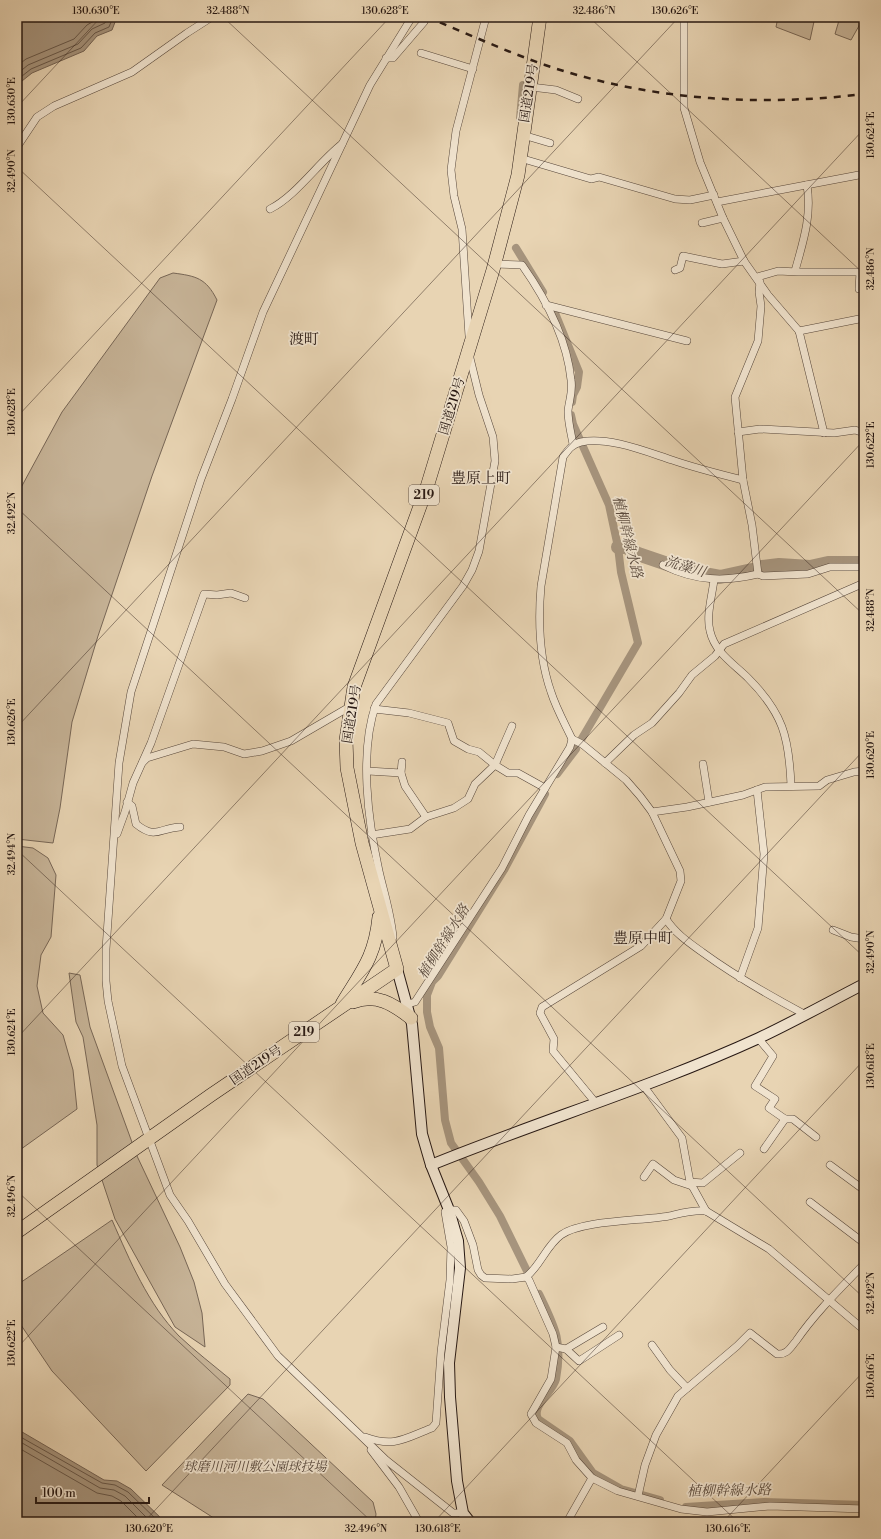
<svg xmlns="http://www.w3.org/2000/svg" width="881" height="1539" font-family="'Libre Bodoni','Noto Serif JP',serif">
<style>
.green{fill:#c7b498;stroke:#776656}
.water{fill:#a6947d;stroke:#736253}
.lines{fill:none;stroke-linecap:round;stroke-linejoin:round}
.shore{stroke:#665648;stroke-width:1}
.canal{stroke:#a6947d;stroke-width:8}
.river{stroke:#a6947d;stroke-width:14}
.street-casing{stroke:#57473b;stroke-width:8}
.secondary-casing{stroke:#271813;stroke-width:12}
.highway-casing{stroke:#271813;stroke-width:14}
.street{stroke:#f0e3ce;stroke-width:7}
.secondary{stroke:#f0e3ce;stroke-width:10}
.highway{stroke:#e8d4b3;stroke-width:13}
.rail{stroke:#271813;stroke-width:2.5;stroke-dasharray:7 7;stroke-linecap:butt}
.ticks{fill:none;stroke:#271813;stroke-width:1;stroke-opacity:0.45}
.labels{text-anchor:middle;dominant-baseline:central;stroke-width:3.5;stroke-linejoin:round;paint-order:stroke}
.shield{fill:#f0e3ce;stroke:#63554b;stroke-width:1}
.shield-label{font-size:12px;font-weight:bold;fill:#271813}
.street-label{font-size:13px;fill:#271813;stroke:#f0e3ce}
.park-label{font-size:13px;font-style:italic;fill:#57473b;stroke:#f0e3ce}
.water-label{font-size:14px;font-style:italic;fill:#5a4a3d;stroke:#f0e3ce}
.quarter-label{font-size:15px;fill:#271813;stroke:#f0e3ce}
.neatline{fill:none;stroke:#271813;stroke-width:1.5}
.ticks-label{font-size:10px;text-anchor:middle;fill:#271813}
</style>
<rect width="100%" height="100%" fill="#e8d4b3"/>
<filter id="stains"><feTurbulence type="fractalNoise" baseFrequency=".005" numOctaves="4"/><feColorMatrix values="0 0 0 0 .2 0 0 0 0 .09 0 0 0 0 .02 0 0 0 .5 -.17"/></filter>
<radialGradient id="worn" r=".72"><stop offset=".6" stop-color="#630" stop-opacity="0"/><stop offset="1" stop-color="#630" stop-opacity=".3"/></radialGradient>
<!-- green -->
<g class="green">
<path d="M 778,17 L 815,17 L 810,40 L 776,27 Z"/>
<path d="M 840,17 L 864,17 L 851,40 L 835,34 Z"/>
<path d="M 173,273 C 196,276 206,278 217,300 L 152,476 L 98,636 L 72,722 L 60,808 L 53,843 L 17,839 L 17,495 L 62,412 L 160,278 Z"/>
<path d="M 17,846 L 33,848 L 48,858 L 56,875 L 51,937 L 41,955 L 37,986 L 43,1013 L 63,1035 L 73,1070 L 77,1109 L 17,1152 Z"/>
<path d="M 69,973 L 80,975 L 90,1027 L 137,1156 L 180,1247 L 194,1282 L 202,1313 L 205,1347 L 175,1327 L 115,1219 L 97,1165 L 97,1125 L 83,1037 L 76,1022 Z"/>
<path d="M 112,1220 C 130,1261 148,1304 179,1336 C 195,1351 213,1365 230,1379 L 230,1385 L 146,1471 L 52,1371 L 25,1331 L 17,1319 L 17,1285 Z"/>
<path d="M 248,1394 L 263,1399 L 373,1502 L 376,1514 L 375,1522 L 220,1522 L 162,1485 Z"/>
</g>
<!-- water -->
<g class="water">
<path d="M 17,17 L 117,17 L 112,30 L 97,36 L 84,51 L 32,73 L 17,85 Z"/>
<path d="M 17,1429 L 104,1480 L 117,1481 L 131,1489 L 165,1522 L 17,1522 Z"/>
</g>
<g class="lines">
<!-- shore -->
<g class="shore">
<path d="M 17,66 L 26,59 L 74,39 L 87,25 L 101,17"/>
<path d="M 17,74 L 28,65 L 78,44 L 92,29 L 105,23 L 107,17"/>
<path d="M 17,80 L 31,69 L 81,48 L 95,33 L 109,27 L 113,17"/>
<path d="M 17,1435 L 102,1483 L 115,1485 L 128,1492 L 159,1522"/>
<path d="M 17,1440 L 100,1488 L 114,1490 L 125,1496 L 151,1522"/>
<path d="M 17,1447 L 97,1493 L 112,1496 L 121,1501 L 142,1522"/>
</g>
<!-- canal -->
<g class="canal">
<path d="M 520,118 L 523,85"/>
<path d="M 516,248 L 543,292"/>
<path d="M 555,313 L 579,372 L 577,387 L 573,395 L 572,402"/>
<path d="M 571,415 L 573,424 L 609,505 L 618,547 L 621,572 L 638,643 L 581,740"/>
<path d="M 557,774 L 576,749"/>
<path d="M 527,1271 L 500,1216 L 479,1182 L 451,1143 L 445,1120 L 439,1048 L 430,1027 L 427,1012 L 427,995 L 432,982 L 438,976 L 504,870 L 545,794"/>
<path d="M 539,1294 C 555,1327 563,1341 556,1379 C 553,1392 531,1406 538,1419 L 570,1441 L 593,1473 L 621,1489 L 660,1500"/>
<path d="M 686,1507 L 764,1502 L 864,1505"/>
</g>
<!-- river -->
<g class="river">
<path d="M 618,547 L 626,547 L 638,554 L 688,571 L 720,577 L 752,570"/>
<path d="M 762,567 L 779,565 L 810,567 L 828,563 L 864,563"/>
</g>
<!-- street casing -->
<g class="street-casing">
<g id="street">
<path d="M 412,17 L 370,85 L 263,312 L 232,399 L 201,479 L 131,692 L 119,763 L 106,949 L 106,981 L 108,1001 L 122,1066 L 170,1195 L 188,1221 L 225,1284 L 278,1356 L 386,1460 L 453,1513 L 463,1513"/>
<path d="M 684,17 L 684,108 L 700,162 L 723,218 L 744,261 L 768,295 L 799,331 L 824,433"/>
<path d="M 421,53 L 473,69"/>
<path d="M 386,58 L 393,58 L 424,22"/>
<path d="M 531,87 L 556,90 L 578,99"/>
<path d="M 523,135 L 550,143"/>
<path d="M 17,147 L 37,117 L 54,106 L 132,72 L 187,33 L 212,17"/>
<path d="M 520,158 L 591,179 L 599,177 L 675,199 L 690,200 L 714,195"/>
<path d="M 717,202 L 864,174"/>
<path d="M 270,209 C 296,196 318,163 342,144"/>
<path d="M 702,223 L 723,218"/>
<path d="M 495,264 L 522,265 C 546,299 567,339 571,380 C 573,391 569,401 568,411 C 568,422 571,433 573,444"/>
<path d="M 675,270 L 680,268 L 683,256 L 722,264 L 744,261"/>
<path d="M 795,271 C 803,242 812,216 807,185"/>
<path d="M 757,277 L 778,271 L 798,272 L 864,272"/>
<path d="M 760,282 L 759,292 L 761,306 L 758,341 L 735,397 L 743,480 L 752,525 L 758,574 L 763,576 L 808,574 L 830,567 L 864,567"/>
<path d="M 859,289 L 860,272"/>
<path d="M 546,305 L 687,341"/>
<path d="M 799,331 L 864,318"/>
<path d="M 469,336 L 462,229 L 454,196 L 451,170 L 456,131 L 486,17"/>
<path d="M 738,432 L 760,429 L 834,433 L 855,430 L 864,433"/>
<path d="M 663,565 C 695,581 724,582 758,574"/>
<path d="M 714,580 C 712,596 706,616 710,631 C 715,653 734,664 748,678 C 783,713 789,737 791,785"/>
<path d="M 374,709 L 409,713 L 448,723 L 454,741 L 468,749 L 479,752 L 495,765 L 508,773 L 518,773 L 545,788"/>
<path d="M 572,739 L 582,744 L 626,780 L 640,796 L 652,812 L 680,871 L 681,881 L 666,919 L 641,946 L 542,1007 L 540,1013 L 554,1039 L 553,1051 L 595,1102"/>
<path d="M 143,762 L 147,758 L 193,744 L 224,747 L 244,754 L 262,751 L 291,741 L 351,706"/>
<path d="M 605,763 L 634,735 L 652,723 L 679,693 L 692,675 L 715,656 L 724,644 L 864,583"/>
<path d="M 703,764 L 709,802"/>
<path d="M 368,771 L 401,773 L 402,762"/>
<path d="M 401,773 L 405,786 L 426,817"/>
<path d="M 127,802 L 132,806 L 136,824 C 156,840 159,828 180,827"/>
<path d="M 652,812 L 687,807 L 743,795 L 765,787 L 819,786 L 827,780 L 854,772 L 864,771"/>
<path d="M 117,834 L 125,812 L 133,783 L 151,743 L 204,594 L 217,595 L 231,593 L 245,598"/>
<path d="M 371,835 L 410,829 L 426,817 L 454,808 L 468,799 L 475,784 L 495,765 L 512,726"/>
<path d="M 666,919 C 675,933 688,942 702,952 C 735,976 770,996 806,1015"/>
<path d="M 833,930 L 851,937 L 864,939"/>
<path d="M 393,937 C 391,914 384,893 379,871 C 368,821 359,752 376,704 L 463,586 L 472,570 L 479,551 L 495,461 L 493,437 L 479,395 L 469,354"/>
<path d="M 740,978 L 758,928 L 764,854 L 757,790"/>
<path d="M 408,1004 L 415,1002 L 502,868 L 529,815 L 570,747 L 572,739 C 565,724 556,708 551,692 C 539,658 538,621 541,586 L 563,457 C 568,450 572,444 581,442 C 608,436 647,452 672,460 C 695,468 719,474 743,480"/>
<path d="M 758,1038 L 773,1056 L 755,1086 L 775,1099 L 769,1108 L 785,1119 L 764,1149"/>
<path d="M 643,1085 L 682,1138 L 690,1182 L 706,1211"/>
<path d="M 785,1119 L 793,1119 L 816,1137"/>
<path d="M 830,1165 L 864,1190"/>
<path d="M 644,1177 L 653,1164 L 674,1180 L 692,1186"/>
<path d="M 690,1182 L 703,1183 L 740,1153"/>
<path d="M 810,1202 L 864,1243"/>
<path d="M 449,1210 L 456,1210 L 464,1221 L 473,1245 L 478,1270 L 481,1275 L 485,1278 L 512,1279 L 526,1277 L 529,1280 L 553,1334 L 556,1347 L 551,1379 L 531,1414 L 536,1423 L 567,1443 L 576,1460 L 592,1478 L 618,1491 L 681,1509 L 707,1512 L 770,1506 L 864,1509"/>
<path d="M 526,1277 C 541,1265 546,1246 561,1235 C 582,1220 642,1221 669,1216 C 682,1213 692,1210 706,1211 L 769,1249 L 864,1330"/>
<path d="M 652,1345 L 670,1370 L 687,1388"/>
<path d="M 556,1347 L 566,1349 L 579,1361 L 619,1335"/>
<path d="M 566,1349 L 603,1327"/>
<path d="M 365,1437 C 395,1448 405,1438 432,1428 L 436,1423 L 441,1352 L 450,1280 L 451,1247 L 445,1212"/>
<path d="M 371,1450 L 399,1487 L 419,1522"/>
<path d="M 638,1496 L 645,1465 L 656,1435 L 678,1396 L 737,1346 L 750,1333 L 777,1354 C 787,1355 790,1348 796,1341 C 816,1312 840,1289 864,1264"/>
<path d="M 567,1522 L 592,1478"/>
</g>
</g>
<!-- secondary casing -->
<g class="secondary-casing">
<g id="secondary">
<path d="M 397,969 L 412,1024 L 422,1134 L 431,1165 L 449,1210 L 458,1241 L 460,1268 L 449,1363 L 450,1397 L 457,1481 L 463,1513 L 470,1522"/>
<path d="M 431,1165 C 539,1121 652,1087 759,1038 C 795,1021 829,1002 864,984"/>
</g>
</g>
<!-- highway casing -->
<g class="highway-casing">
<g id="highway">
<path d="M 353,1002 C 376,993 393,1004 411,1018"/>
<path d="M 342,1004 C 362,971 375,957 379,917"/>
<path d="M 17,1232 L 211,1095 L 397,969 L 362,843 L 347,768 L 346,740 L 354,687 L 427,487 L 493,270 L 518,175 L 540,17"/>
</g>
</g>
<!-- street -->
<use href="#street" class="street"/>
<!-- secondary -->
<use href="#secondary" class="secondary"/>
<!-- highway -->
<use href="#highway" class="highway"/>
<!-- rail -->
<path class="rail" d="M 427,17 C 466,33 505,51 545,65 C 648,100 757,107 864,94"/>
</g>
<!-- ticks -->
<path class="ticks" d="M 223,17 L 864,615M 589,17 L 864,274M 17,107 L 101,17M 17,167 L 864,957M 17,417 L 390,17M 17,508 L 864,1298M 17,727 L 679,17M 17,850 L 738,1522M 17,1038 L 864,129M 17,1191 L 372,1522M 17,1348 L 864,440M 144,1522 L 864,750M 434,1522 L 864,1060M 723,1522 L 864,1371"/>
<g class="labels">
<!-- shield labels -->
<g class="shield">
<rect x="409" y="485" width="30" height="20" rx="3"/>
<rect x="289" y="1022" width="30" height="20" rx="3"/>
</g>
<g class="shield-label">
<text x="424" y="495">219</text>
<text x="304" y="1032">219</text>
</g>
<!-- street labels -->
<g class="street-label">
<text transform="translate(529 93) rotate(-81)">国道219号</text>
<text transform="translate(452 406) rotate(-73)">国道219号</text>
<text transform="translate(352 714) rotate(-81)">国道219号</text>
<text transform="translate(256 1065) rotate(-34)">国道219号</text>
</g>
<!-- park labels -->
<g class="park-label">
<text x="255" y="1467">球磨川河川敷公園球技場</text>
</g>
<!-- water labels -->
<g class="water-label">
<text transform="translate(627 537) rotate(76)">植柳幹線水路</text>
<text transform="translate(685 567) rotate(17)">流藻川</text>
<text transform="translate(444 942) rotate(-58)">植柳幹線水路</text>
<text transform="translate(729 1491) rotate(-1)">植柳幹線水路</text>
</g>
<!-- quarter labels -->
<g class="quarter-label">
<text x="304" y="339">渡町</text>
<text x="481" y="478">豊原上町</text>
<text x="643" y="938">豊原中町</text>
</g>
</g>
<!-- margin -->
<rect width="881" height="1539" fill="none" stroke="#e8d4b3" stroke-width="44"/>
<!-- scale -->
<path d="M36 1497v6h113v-6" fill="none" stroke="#271813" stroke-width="2"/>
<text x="42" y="1497" font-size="12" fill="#271813" stroke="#f0e3ce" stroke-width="3" paint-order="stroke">100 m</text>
<rect x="22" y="22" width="837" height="1495" class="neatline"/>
<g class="ticks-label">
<text x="96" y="14">130.630°E</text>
<text x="228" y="14">32.488°N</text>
<text x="385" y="14">130.628°E</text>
<text x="594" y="14">32.486°N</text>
<text x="675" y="14">130.626°E</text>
<text transform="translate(11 101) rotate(-90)" y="4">130.630°E</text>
<text transform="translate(870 135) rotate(-90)" y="4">130.624°E</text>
<text transform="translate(11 171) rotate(-90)" y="4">32.490°N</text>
<text transform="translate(870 269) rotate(-90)" y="4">32.486°N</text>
<text transform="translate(11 412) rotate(-90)" y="4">130.628°E</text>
<text transform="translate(870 445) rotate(-90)" y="4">130.622°E</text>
<text transform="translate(11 513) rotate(-90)" y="4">32.492°N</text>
<text transform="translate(870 610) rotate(-90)" y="4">32.488°N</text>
<text transform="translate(11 722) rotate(-90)" y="4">130.626°E</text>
<text transform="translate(870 755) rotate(-90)" y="4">130.620°E</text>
<text transform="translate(11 854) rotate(-90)" y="4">32.494°N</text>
<text transform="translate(870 952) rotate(-90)" y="4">32.490°N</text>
<text transform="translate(11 1032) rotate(-90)" y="4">130.624°E</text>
<text transform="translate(870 1066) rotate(-90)" y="4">130.618°E</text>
<text transform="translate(11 1196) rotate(-90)" y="4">32.496°N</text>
<text transform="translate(870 1293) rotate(-90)" y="4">32.492°N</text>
<text transform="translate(11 1343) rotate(-90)" y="4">130.622°E</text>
<text transform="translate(870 1376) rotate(-90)" y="4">130.616°E</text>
<text x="149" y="1532">130.620°E</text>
<text x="366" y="1532">32.496°N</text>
<text x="438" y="1532">130.618°E</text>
<text x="728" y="1532">130.616°E</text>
</g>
<rect width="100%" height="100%" filter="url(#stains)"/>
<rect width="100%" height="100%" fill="url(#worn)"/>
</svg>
